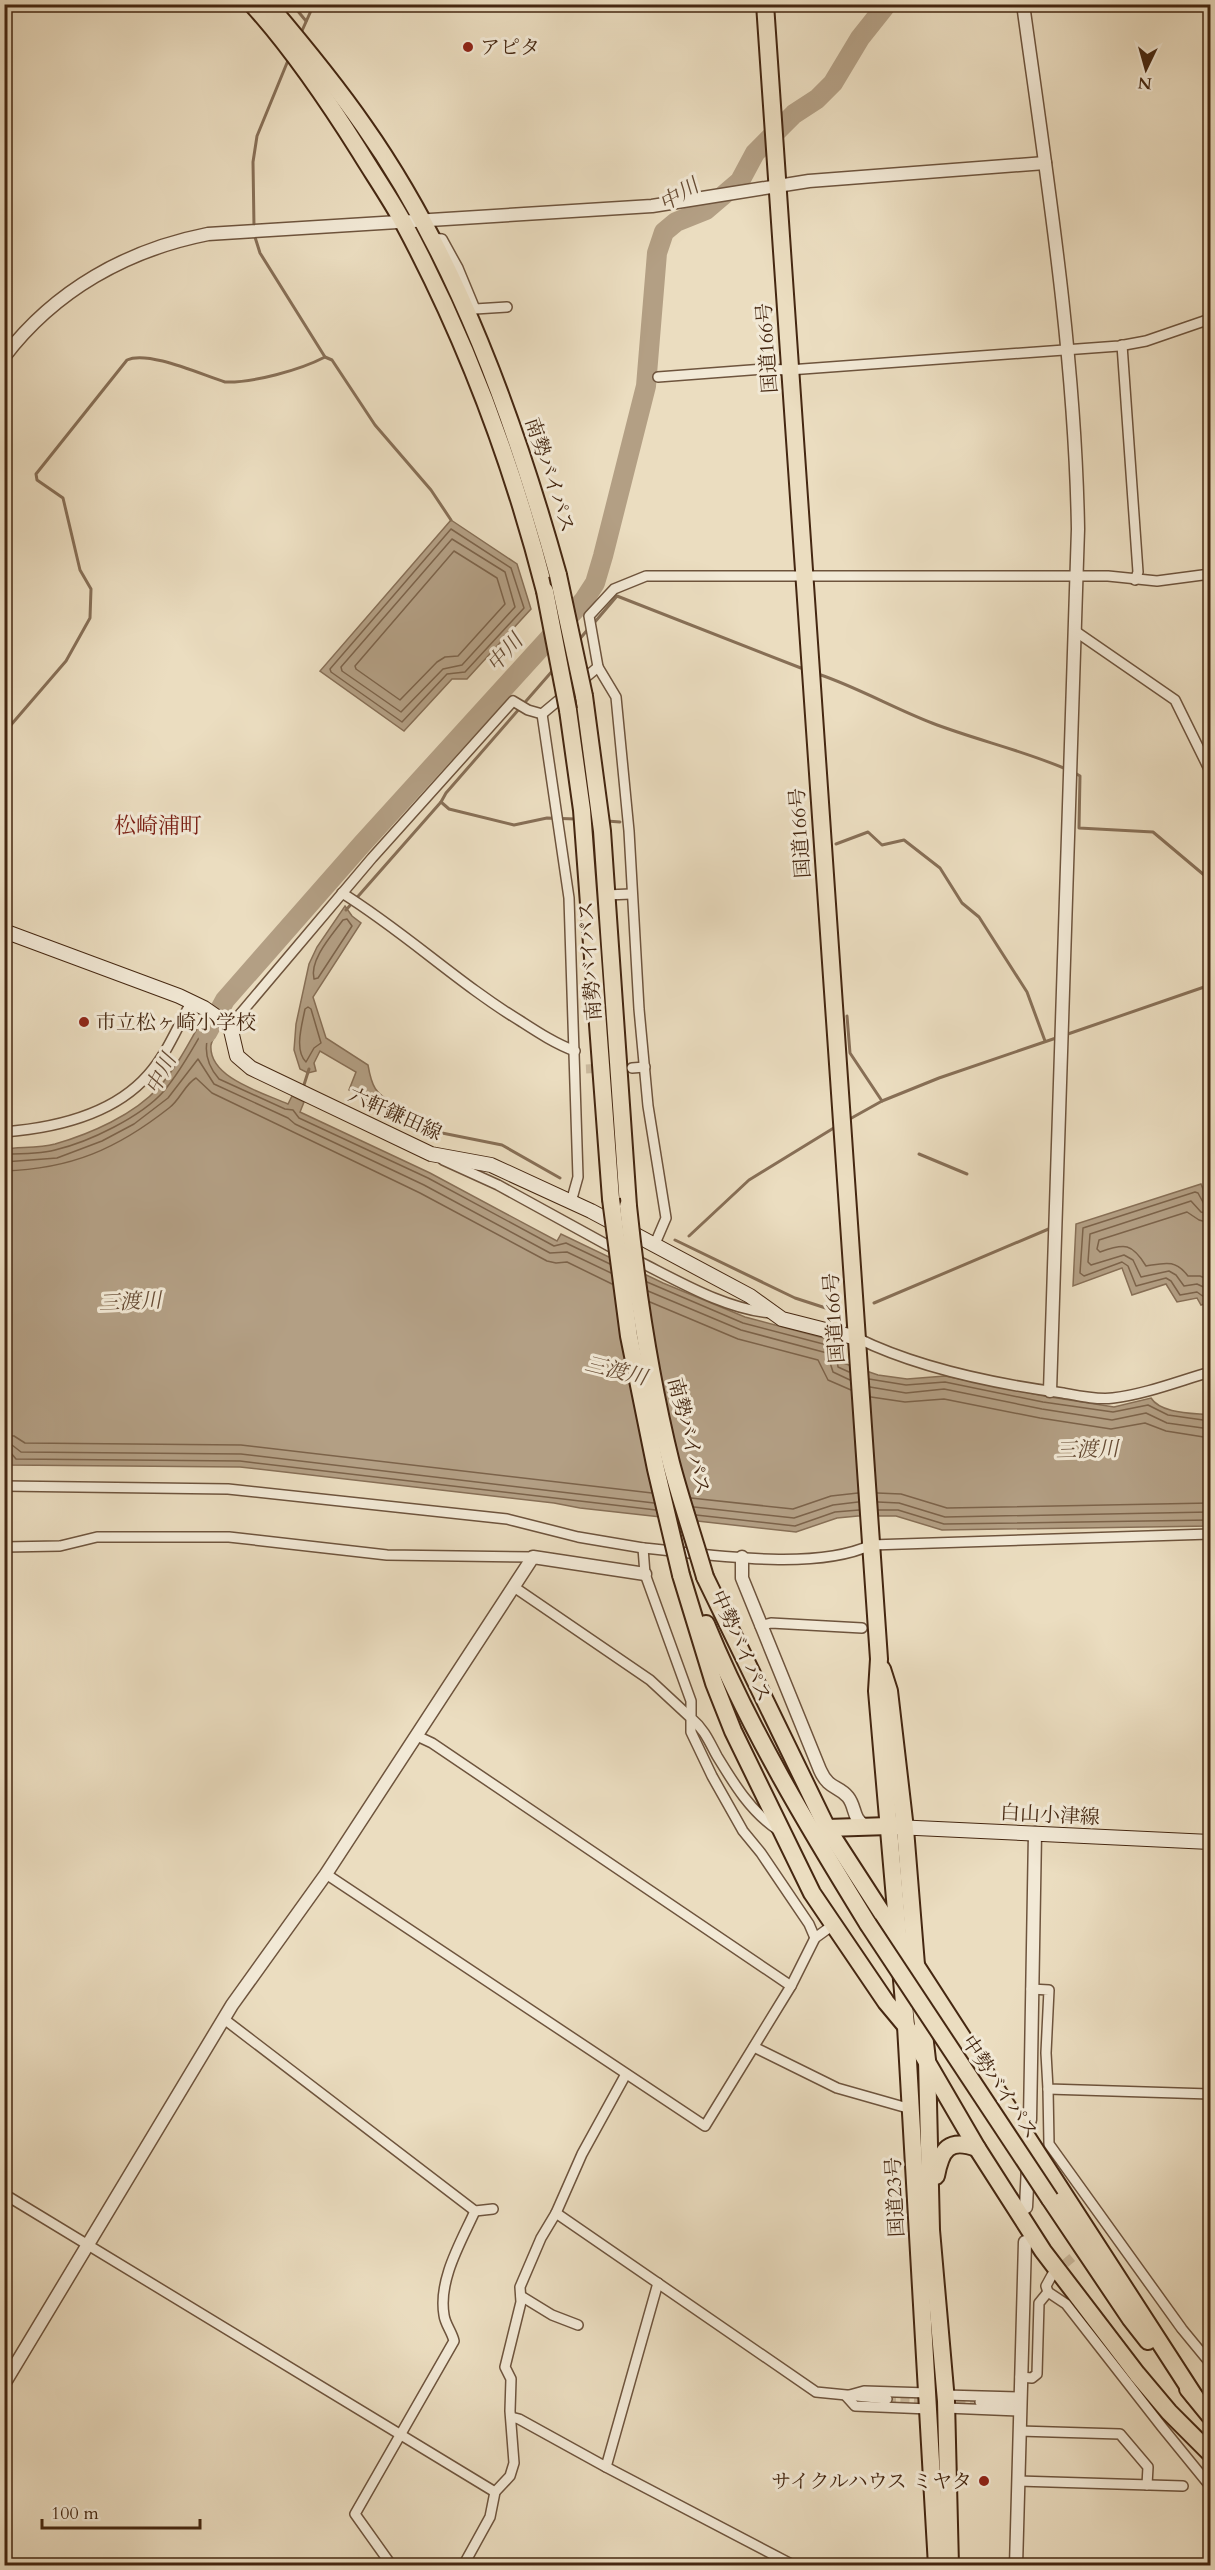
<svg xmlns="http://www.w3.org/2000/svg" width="1215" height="2570" font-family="Cardo,'Noto Serif JP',serif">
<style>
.water{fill:#b39f84;stroke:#876f56;stroke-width:1.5}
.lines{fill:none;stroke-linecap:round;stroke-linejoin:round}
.shore{stroke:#7c634a;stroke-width:1.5}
.stream{stroke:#876f56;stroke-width:3}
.river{stroke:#b39f84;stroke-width:20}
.minor-tunnel{stroke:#cab99d;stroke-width:9;stroke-dasharray:9 4.5;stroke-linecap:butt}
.minor-casing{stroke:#6e543d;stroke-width:12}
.tertiary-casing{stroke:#6e543d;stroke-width:15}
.secondary-casing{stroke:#452711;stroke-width:16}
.trunk-casing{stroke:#452711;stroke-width:20}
.minor{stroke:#f2e9d6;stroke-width:9}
.tertiary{stroke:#f2e9d6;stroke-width:12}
.secondary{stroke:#f2e9d6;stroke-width:14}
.trunk{stroke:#ebddc0;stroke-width:16}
.trunk-bridge-casing{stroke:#452711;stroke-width:20;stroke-linecap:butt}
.trunk-bridge{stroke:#ebddc0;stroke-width:16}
.poi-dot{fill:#8f2418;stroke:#f2e9d6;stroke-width:2}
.labels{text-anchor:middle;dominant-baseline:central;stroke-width:6;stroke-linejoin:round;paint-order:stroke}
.poi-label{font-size:20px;fill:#452711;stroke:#f2e9d6;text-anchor:start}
.street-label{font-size:20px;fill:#452711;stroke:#f2e9d6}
.water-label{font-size:21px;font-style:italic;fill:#664b34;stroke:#f2e9d6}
.quarter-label{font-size:22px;fill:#7a1f14;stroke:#f2e9d6}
</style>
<rect width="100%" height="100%" fill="#ebddc0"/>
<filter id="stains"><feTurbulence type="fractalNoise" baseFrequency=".00333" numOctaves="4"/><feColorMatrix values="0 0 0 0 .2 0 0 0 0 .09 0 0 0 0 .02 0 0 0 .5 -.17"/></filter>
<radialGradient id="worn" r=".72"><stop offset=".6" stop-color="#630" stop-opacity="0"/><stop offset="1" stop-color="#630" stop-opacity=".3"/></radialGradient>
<!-- water -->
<g class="water">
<path d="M 451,520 L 517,564 L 531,609 L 467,679 L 452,679 L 404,731 L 320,671 Z"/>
<path d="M 345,906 L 352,916 L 361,923 L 313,997 L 326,1038 L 368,1065 C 372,1088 375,1092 394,1105 L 390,1112 L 349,1090 L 356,1072 L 320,1051 L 314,1063 L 316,1071 L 308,1073 L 300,1069 L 294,1050 L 296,1024 L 309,964 L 317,947 Z"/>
<path d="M 203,1018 L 219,1028 C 216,1033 212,1040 211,1045 C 208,1078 264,1093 288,1104 L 292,1096 L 304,1102 L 300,1112 L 430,1173 L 557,1241 L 561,1234 L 663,1283 L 745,1317 L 835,1341 L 843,1350 L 843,1363 L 878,1375 L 907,1379 L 945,1376 L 1044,1396 L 1114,1407 L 1151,1398 C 1161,1414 1194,1413 1210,1415 L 1210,1526 L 942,1530 L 896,1516 L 858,1516 L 837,1518 L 796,1532 L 580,1508 L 554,1503 L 240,1467 L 8,1465 L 7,1458 L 5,1457 L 5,1149 C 21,1147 39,1148 55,1144 C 90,1134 134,1115 159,1087 C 177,1067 190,1041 203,1018 Z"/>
<path d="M 1201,1184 L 1210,1206 L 1210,1302 L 1201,1305 L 1197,1298 L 1177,1302 L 1166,1284 L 1132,1295 L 1122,1268 L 1073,1286 L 1076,1224 Z"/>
</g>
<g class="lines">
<!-- shore -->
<g class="shore">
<path d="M 451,529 L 511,568 L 524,608 L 465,672 L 447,674 L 402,722 L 331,672 L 330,669 Z"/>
<path d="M 452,539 L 505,572 L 515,607 L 462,665 L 443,669 L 401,712 L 342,671 L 341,667 Z"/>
<path d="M 454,551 L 497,578 L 505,604 L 458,656 L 445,657 L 437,662 L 400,700 L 356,669 L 355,666 Z"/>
<path d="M 347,919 L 352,926 L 318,978 L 314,979 C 309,960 332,935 343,920 Z"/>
<path d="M 308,1007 L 311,1009 L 321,1043 L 314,1048 L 306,1062 C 294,1050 302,1025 305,1009 Z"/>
<path d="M 4,1154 C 20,1154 40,1154 55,1150 C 89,1142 141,1117 164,1091 C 180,1072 192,1050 204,1029 L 207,1028 L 210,1031 C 203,1048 206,1064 219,1079 L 285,1109 L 293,1110 L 299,1118 L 428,1178 L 554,1246 L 566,1243 L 610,1264"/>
<path d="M 4,1162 L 57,1158 L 102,1141 L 134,1124 L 168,1098 L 198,1059 L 214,1084 L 288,1118 L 295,1124 L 424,1185 L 550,1253 L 567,1252 L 611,1273"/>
<path d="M 4,1171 C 71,1169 117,1149 169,1108 C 180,1100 185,1084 196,1078 L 212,1093 L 420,1193 L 547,1261 L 556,1263 L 567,1262 L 612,1284"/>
<path d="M 1210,1206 L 1204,1204 L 1198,1193 L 1195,1192 L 1083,1228 L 1080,1273 L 1084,1276 L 1122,1262 L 1128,1266 L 1136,1286 L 1166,1278 L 1171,1281 L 1180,1295 L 1197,1292 L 1204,1297 L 1210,1297"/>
<path d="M 1210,1214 L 1201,1212 L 1191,1201 L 1090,1234 L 1088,1262 L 1091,1265 L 1124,1255 L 1133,1260 L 1141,1277 L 1169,1271 L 1176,1275 L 1184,1286 L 1197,1284 L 1210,1290"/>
<path d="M 1210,1223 L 1199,1220 L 1187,1212 L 1099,1240 L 1097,1249 L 1100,1252 C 1125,1243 1132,1243 1146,1266 C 1165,1263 1175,1259 1188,1276 L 1200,1276 L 1210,1280"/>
<path d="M 647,1282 L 743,1323 L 831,1346 L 836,1352 L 838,1367 L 849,1372"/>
<path d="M 648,1291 L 741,1330 L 827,1353 L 833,1372 L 850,1380"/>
<path d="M 650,1302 L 738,1339 L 818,1360 L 828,1380 L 851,1390"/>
<path d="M 869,1379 L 906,1385 L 945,1382 L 1043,1402 L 1113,1412 L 1148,1405 L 1168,1415 L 1210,1421"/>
<path d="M 870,1387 L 906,1393 L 944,1389 L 1042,1409 L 1112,1420 L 1146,1413 L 1167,1423 L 1210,1429"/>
<path d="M 871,1397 L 905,1402 L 944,1399 L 1040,1418 L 1111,1429 L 1145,1423 L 1166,1431 L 1210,1438"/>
<path d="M 4,1435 L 14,1436 L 25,1443 L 241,1445 L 652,1493"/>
<path d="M 4,1444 L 12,1445 L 21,1452 L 241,1454 L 654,1503"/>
<path d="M 4,1452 L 11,1453 L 16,1459 L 240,1461 L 656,1510"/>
<path d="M 877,1493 L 901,1494 L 947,1508 L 1210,1503"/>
<path d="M 691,1498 L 793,1509 L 831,1496 L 858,1493"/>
<path d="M 878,1502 L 899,1503 L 945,1517 L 1210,1512"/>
<path d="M 694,1507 L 794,1518 L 833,1505 L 858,1502"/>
<path d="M 878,1510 L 898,1510 L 944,1524 L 1210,1520"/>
<path d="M 696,1515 L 795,1526 L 835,1512 L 859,1510"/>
</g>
<!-- stream -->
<g class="stream">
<path d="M 292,4 L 306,21"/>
<path d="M 301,33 L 314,4"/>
<path d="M 254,227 L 253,162 L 257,136 L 289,58"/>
<path d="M 254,234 L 260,253 L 325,357 L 332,360 L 375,425 L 431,490 L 451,520"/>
<path d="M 594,623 L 617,596 L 806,670"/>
<path d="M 578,641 L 589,628"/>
<path d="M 818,674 C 857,687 893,708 932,723 C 976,740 1022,750 1066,769"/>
<path d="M 4,733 L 66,661 L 90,618 L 91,589 L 80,570 L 63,498 L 37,480 L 36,474 L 127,360 C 148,350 202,375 225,382 C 253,383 300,370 325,357"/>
<path d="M 1075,773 L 1080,776 L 1079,828 L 1153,832 L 1210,880"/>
<path d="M 441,802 L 446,793 L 554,669"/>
<path d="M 607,821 L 620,822"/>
<path d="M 836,844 L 868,832 L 882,845 L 904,840 L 940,868 L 962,903 L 979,917 L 1027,992 L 1045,1041"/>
<path d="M 346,910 L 441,802 L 449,809 L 514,825 L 547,818 L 576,819"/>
<path d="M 847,1016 L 850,1053 L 882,1101"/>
<path d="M 1065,1035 L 1210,985"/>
<path d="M 303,1088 L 309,1069"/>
<path d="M 390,1106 L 437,1132 L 502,1145 L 560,1178"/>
<path d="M 848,1120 L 882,1101 L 939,1078 L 1059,1037"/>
<path d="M 919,1154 L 967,1174"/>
<path d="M 689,1236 L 749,1180 L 837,1126"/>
<path d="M 675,1240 L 795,1298 L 838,1312"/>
<path d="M 874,1303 L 1051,1228"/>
</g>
<!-- river -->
<path class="river" d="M 207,1033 L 225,1000 L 362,844 L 584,600 L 595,583 L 603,556 L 646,386 L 657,253 L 664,232 L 676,222 L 706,210 L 740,181 L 755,153 L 794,114 L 817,99 L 833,83 L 860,38 L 887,4"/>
<!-- minor-tunnel -->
<g class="minor-tunnel">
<path d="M 586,1069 L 605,1068"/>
<path d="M 1055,2272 L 1086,2246"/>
<path d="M 887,2399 L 930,2401"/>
<path d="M 943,2401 L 980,2402"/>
</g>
<!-- minor casing -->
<g class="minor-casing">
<g id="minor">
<path d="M 431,238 L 442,239 L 458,268 L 475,309 L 507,307"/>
<path d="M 1122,345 L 1138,572 L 1135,580"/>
<path d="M 658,377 L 764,369 L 789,370 L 1119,346 L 1146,341 L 1210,319"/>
<path d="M 1075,631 L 1175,700 L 1210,771"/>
<path d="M 598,667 L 616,697 L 629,831 L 639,1009 L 648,1106 L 666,1218 L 654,1246"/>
<path d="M 579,683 L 598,667 L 589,616 L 614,589 L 646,576 L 1108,576 L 1157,581 L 1210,574"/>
<path d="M 542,714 L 569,898 L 578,1177 L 571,1202"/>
<path d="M 342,893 C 405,932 459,984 522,1022 C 539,1033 556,1044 575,1051"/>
<path d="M 606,895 L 631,894"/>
<path d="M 230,1026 L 372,858 L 513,701 L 528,710 L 542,714 L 566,694"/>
<path d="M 632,1068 L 645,1067"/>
<path d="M 4,1132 C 54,1128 113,1115 148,1075 C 167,1054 177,1027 191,1003"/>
<path d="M 443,1160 L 498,1185 L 620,1252"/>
<path d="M 632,1258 C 675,1279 723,1309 771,1313"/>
<path d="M 857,1338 C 918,1368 996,1384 1063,1393 C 1079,1396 1097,1400 1113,1398 C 1146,1394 1179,1381 1210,1372"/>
<path d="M 4,1486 L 228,1489 L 507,1519 L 578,1537 L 643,1548"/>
<path d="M 4,1547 L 60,1546 L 97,1537 L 229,1537 L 387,1555 L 533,1557"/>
<path d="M 514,1587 L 650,1680 L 691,1718 L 691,1732 L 712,1776 L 743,1831 L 761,1853 L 809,1924 L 815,1938"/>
<path d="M 760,1626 L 771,1623 L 862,1628"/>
<path d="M 417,1736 L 432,1743 L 791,1986"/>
<path d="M 778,1830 C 751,1812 734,1784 717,1756 C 709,1741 704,1729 691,1718 L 691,1701 L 645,1574 L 643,1548 C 707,1554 813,1572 871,1545 L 1210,1534"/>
<path d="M 326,1874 L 705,2126 L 791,1986 L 815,1938 L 833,1925"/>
<path d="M 1031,1989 L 1049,1990 L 1046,2053 L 1048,2089 L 1210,2094"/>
<path d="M 224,2019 L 475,2211 L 493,2209"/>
<path d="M 754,2047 L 837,2088 L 911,2109"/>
<path d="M 1048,2089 L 1049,2144 L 1182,2329 L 1210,2363"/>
<path d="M 4,2194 L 495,2492"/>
<path d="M 556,2213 L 816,2392 L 887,2399"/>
<path d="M 1052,2275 L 1046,2286 L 1048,2292 L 1066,2304 L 1162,2427 L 1210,2486"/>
<path d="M 521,2296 L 552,2315 L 578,2325"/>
<path d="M 1020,2377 L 1032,2378 L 1037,2374 L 1039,2303 L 1048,2292"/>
<path d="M 928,2393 L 864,2391 L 846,2396 L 855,2406 L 929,2409"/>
<path d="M 945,2395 L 1020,2397"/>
<path d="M 980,2402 L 1020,2404"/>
<path d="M 946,2408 L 1019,2411"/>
<path d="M 511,2417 L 519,2419 L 606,2467 L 795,2566"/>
<path d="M 1019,2431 L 1120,2434 L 1148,2467 L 1147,2485"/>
<path d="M 606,2467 L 658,2283"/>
<path d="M 1018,2481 L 1183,2486"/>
<path d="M 392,2566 L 355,2514 L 454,2341 C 452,2332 445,2324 444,2315 C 438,2280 461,2242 475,2211"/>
<path d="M 463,2566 L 490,2517 L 495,2492 L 510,2476 L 514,2463 L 510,2411 L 511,2379 L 505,2367 L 521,2302 L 520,2287 L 541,2238 L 556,2213 L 582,2154 L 626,2074"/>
</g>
</g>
<!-- tertiary casing -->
<g class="tertiary-casing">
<g id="tertiary">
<path d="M 1023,4 C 1047,178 1075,353 1078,529 L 1050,1391"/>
<path d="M 4,357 C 55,290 127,250 208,234 L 652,206 L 809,181 L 1045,163"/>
<path d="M 742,1557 L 742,1578 L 820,1770 C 829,1790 838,1785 848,1797 C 856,1807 852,1818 865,1826"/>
<path d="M 1030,2120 L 1035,1833"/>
<path d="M 1026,2207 L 1028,2166"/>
<path d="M 4,2384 L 232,2005 L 326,1874 L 533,1557 L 645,1574"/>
<path d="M 1016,2566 L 1025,2242"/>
</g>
</g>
<!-- secondary casing -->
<g class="secondary-casing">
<g id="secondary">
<path d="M 4,931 L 179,996 L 204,1008 L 230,1026 L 237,1056 L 251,1068 L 431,1154 L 491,1165 L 591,1211 L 750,1296 L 782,1319 L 857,1338"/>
<path d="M 895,1827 L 1210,1842"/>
</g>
</g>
<!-- trunk casing -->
<g class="trunk-casing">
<g id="trunk">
<path d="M 252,4 C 293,49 328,101 360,152 C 374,175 390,198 403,222 C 466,339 512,462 545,591"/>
<path d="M 268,4 C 302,44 335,84 364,126 C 457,258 515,421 558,575"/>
<path d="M 765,4 L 879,1659 L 877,1691 L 906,2026 L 937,2566"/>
<path d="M 584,696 L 602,831 L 628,1206"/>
<path d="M 568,710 L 582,810 L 611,1199"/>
<path d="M 681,1575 L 714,1683 L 733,1731 L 812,1893 L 886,2002 L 906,2026 L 977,2148 L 1043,2251 L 1137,2374 L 1169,2412 L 1210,2453"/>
<path d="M 705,1577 L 827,1828 L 1195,2397"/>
<path d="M 706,1624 C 749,1729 809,1828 868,1924"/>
<path d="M 882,1669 L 889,1691 L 905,1829 L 916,1965"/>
<path d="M 827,1828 L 889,1826"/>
<path d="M 920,1999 L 927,2060 L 931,2230 L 946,2401 L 950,2566"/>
<path d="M 936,2176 C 941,2149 949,2138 977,2148"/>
<path d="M 1050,2199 L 1130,2318 L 1148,2341"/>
<path d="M 1188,2389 L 1210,2416"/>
</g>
</g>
<!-- minor -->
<use href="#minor" class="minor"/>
<!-- tertiary -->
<use href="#tertiary" class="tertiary"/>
<!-- secondary -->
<use href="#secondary" class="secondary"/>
<!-- trunk -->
<use href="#trunk" class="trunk"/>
<!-- trunk-bridge casing -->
<g class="trunk-bridge-casing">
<g id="trunk-bridge">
<path d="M 558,575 L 584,696"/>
<path d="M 545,591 L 568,710"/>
<path d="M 611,1199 L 629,1336 L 656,1469 L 681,1575"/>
<path d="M 628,1206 C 637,1293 650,1378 671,1463 C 681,1501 694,1539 705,1577"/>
<path d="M 868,1924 L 1050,2199"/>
</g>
</g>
<!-- trunk-bridge -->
<use href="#trunk-bridge" class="trunk-bridge"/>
</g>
<!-- markers -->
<g class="poi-dot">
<circle cx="468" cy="47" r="6"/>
<circle cx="84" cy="1022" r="6"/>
<circle cx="984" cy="2481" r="6"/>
</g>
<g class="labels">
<!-- poi labels -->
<g class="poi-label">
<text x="480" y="47">アピタ</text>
<text x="96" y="1022">市立松ヶ崎小学校</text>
<text x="972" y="2481" text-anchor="end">サイクルハウス ミヤタ</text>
</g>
<!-- street labels -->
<g class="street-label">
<text transform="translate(767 348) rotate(-94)">国道166号</text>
<text transform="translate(550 475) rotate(72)">南勢バイパス</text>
<text transform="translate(800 833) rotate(-94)">国道166号</text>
<text transform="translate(590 961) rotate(-94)">南勢バイパス</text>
<text transform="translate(395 1114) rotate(24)">六軒鎌田線</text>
<text transform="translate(834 1318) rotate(-94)">国道166号</text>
<text transform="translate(689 1436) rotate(76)">南勢バイパス</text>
<text transform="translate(741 1646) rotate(66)">中勢バイパス</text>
<text transform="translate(1050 1815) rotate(3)">白山小津線</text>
<text transform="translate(1000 2087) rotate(56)">中勢バイパス</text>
<text transform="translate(895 2197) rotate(-93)">国道23号</text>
</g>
<!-- water labels -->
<g class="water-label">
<text transform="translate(679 195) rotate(-31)">中川</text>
<text transform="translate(505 653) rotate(-48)">中川</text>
<text transform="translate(161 1074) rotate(-63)">中川</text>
<text transform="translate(130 1302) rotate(-3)">三渡川</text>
<text transform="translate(616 1371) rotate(14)">三渡川</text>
<text transform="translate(1087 1450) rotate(-2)">三渡川</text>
</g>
<!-- quarter labels -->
<g class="quarter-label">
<text x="158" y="826">松崎浦町</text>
</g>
</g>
<!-- margin -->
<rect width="1215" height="2570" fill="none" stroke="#ebddc0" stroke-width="24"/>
<rect x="6" y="6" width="1203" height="2558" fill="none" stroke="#452711" stroke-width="3"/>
<rect x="12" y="12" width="1191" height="2546" fill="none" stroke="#452711" stroke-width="1.5"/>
<!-- north arrow -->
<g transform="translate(1146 69) rotate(185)" stroke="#f2e9d6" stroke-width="4.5" paint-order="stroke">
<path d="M0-4.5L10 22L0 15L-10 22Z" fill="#452711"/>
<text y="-9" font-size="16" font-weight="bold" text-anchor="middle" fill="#452711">N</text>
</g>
<!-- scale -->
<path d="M42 2519v9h158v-9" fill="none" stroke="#452711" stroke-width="3"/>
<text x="51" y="2519" font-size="18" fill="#452711" stroke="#f2e9d6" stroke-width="4.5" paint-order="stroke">100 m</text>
<rect width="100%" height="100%" filter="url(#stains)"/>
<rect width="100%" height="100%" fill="url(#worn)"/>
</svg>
